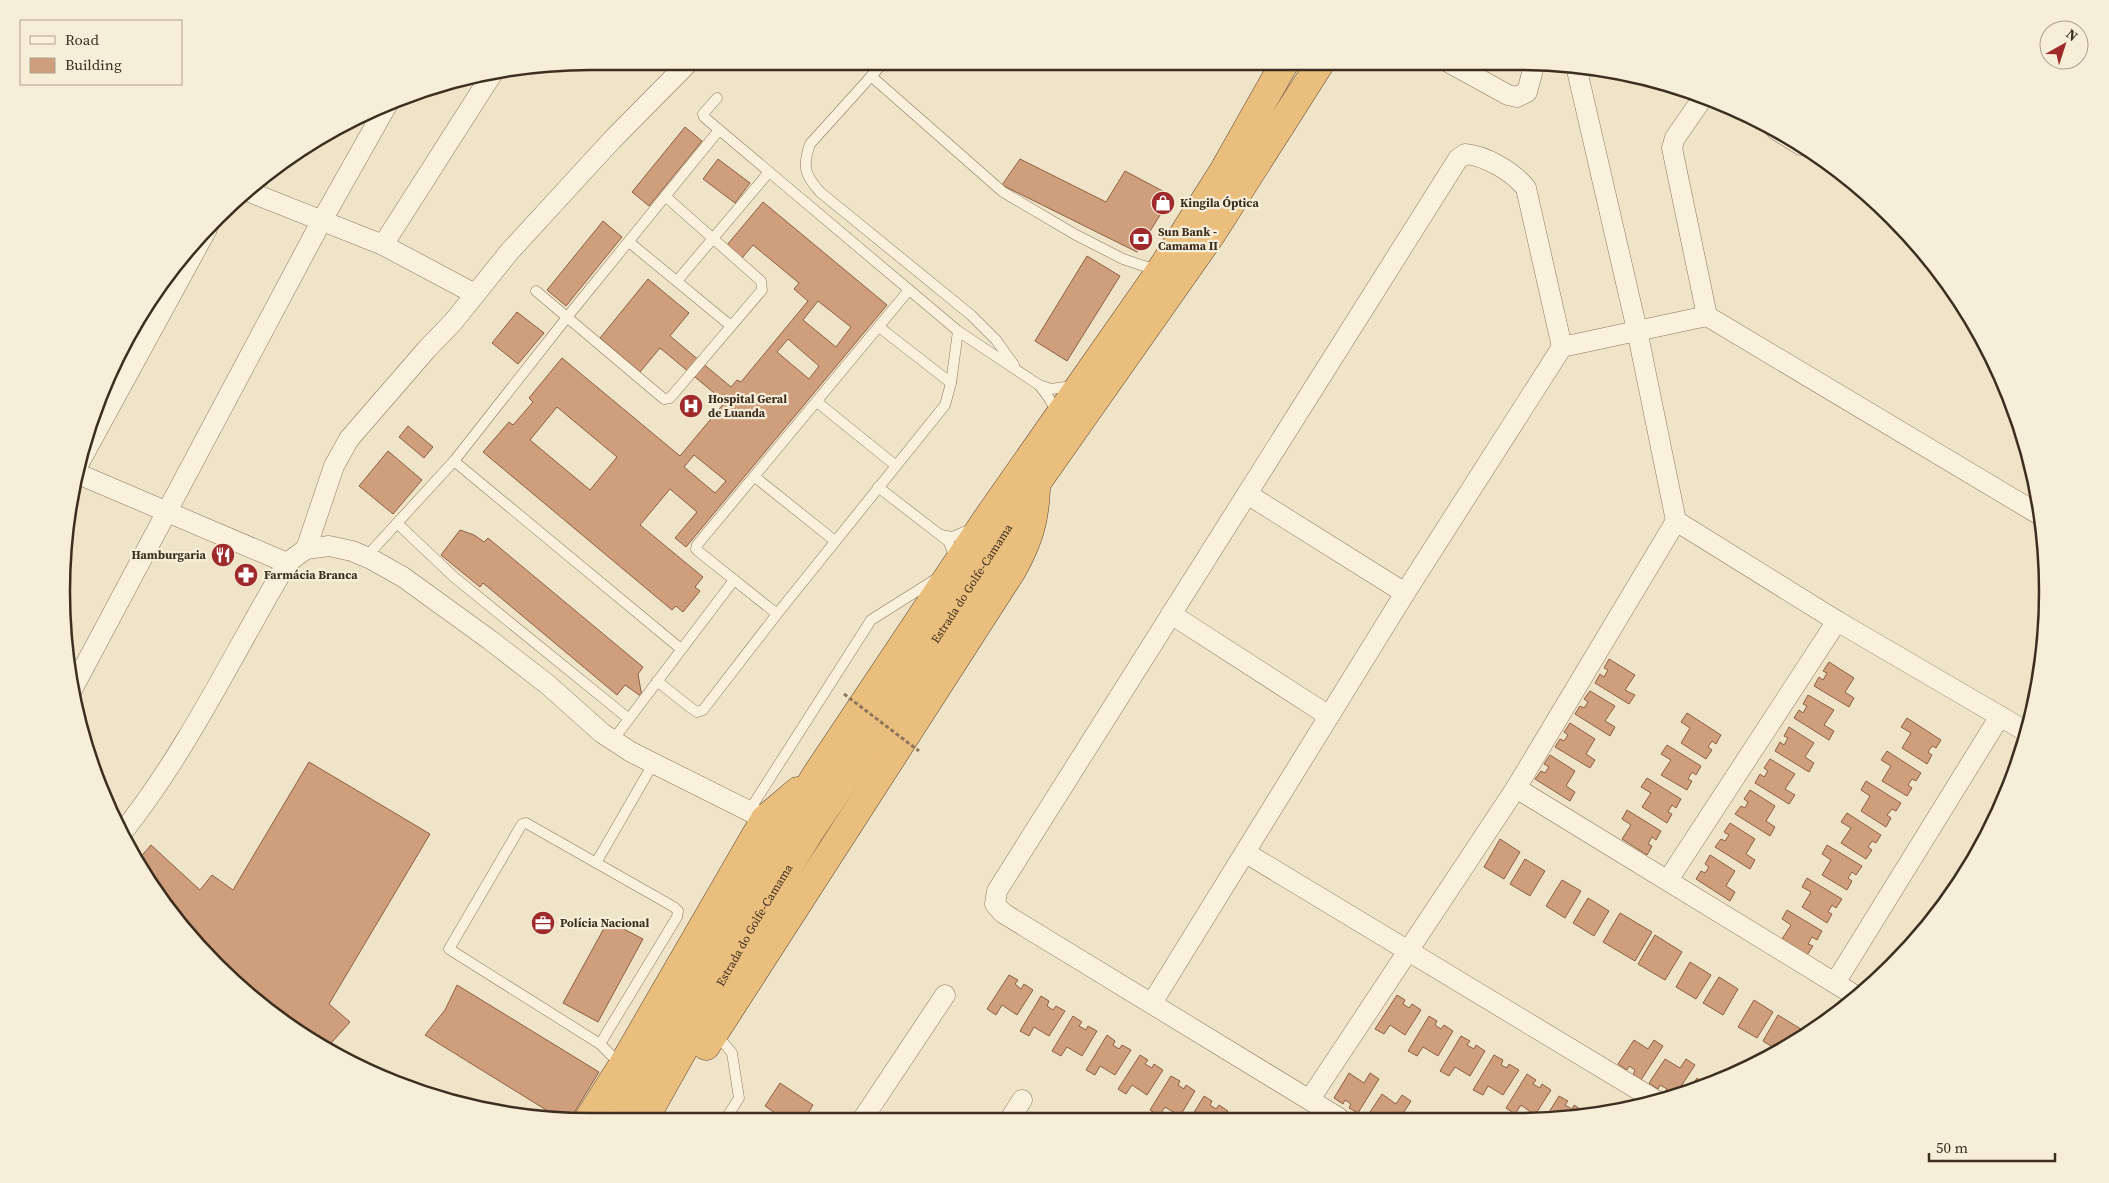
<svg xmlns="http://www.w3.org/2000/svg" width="2109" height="1183" font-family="'Source Serif 4',serif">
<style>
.building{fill:#cf9f7d;stroke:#8d5f41;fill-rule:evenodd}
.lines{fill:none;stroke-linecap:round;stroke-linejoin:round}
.service-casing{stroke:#8d765c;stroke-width:11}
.minor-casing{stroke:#8d765c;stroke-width:21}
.trunk-casing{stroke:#5b4430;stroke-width:29}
.service{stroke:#faf1dc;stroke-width:10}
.minor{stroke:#faf1dc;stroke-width:20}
.trunk{stroke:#eabe7c;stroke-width:28}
.path-bridge{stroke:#8d765c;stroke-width:3;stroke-dasharray:4 2.5;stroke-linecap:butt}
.labels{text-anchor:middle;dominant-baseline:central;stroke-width:4.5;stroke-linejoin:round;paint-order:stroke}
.poi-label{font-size:12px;font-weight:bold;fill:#3d2e20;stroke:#f7eed8;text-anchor:start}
.street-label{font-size:12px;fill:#3d2e20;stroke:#f7eed8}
.rim{fill:none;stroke:#3d2e20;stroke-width:2.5}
</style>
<rect width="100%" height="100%" fill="#f0e4c8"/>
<!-- building -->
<g class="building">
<path d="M 685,127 L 702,141 L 649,206 L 632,192 Z"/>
<path d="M 718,159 L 750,183 L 735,203 L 703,179 Z"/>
<path d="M 1020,159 L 1106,202 L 1125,171 L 1172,196 L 1137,252 L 1002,185 Z"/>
<path d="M 763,202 L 887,305 L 686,547 L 675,538 L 697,512 L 670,489 L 640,525 L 703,577 L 695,587 L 700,591 L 683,612 L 676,606 L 672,610 L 483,452 L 509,422 L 513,425 L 533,402 L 529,398 L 562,358 L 680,456 L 725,402 L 660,348 L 640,372 L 600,338 L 648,279 L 689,313 L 670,336 L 731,387 L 737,380 L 741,382 L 808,301 L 794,289 L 799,283 L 753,245 L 742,258 L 727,245 ZM 818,301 L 851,327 L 836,347 L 803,320 ZM 788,339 L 819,366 L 809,379 L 777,352 ZM 557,407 L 617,457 L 590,490 L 530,440 ZM 694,455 L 726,481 L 715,493 L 684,467 Z"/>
<path d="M 603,221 L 622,237 L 566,306 L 547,290 Z"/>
<path d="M 1087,256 L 1120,276 L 1067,361 L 1035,341 Z"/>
<path d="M 517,312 L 544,333 L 518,364 L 492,343 Z"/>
<path d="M 408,426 L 433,447 L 424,458 L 399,437 Z"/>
<path d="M 388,451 L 422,480 L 393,514 L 359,486 Z"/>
<path d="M 460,530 L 474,535 L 484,542 L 488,538 L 643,667 L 638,674 L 642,697 L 625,685 L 617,695 L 483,583 L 480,587 L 441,555 Z"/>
<path d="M 1609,659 L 1635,675 L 1625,690 L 1635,695 L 1629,704 L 1595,683 L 1600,674 L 1604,677 L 1608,670 L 1604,668 Z"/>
<path d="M 1829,662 L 1854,678 L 1845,692 L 1854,698 L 1849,707 L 1814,686 L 1819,677 L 1823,680 L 1827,673 L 1823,671 Z"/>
<path d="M 1590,691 L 1615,706 L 1605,721 L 1615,727 L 1610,736 L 1575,714 L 1580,706 L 1584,708 L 1588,702 L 1584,699 Z"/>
<path d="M 1808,695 L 1834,710 L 1824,725 L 1834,731 L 1829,740 L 1794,718 L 1799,710 L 1803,713 L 1807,706 L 1803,704 Z"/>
<path d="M 1687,713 L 1721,735 L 1716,744 L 1712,741 L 1708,747 L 1712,750 L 1706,759 L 1681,743 L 1690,728 L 1681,722 Z"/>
<path d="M 1907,718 L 1941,740 L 1936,748 L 1932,746 L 1928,752 L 1932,755 L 1927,764 L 1902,748 L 1911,733 L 1901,727 Z"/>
<path d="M 1570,723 L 1595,739 L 1586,754 L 1595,760 L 1590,768 L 1555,747 L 1560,739 L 1564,741 L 1568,735 L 1564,732 Z"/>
<path d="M 1789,727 L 1814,743 L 1805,757 L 1814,763 L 1809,772 L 1775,751 L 1780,742 L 1784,745 L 1788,738 L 1784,736 Z"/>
<path d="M 1667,745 L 1701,766 L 1696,775 L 1692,772 L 1688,779 L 1692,781 L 1687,790 L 1661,775 L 1671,760 L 1661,754 Z"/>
<path d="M 1887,751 L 1921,773 L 1916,781 L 1912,779 L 1908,785 L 1912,788 L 1907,796 L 1882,781 L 1891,766 L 1881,760 Z"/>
<path d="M 1550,755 L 1575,771 L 1566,786 L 1575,792 L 1570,801 L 1535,779 L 1541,771 L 1545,773 L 1549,767 L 1544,764 Z"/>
<path d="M 1770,759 L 1795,774 L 1785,789 L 1795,795 L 1789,804 L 1755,783 L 1760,774 L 1764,777 L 1768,771 L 1764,768 Z"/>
<path d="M 309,762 L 430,834 L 329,1004 L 350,1022 L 325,1050 L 268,1012 L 193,941 L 150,886 L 137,861 L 151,845 L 200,890 L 212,875 L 233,890 Z"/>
<path d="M 1647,778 L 1681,799 L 1676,808 L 1672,805 L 1668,812 L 1672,814 L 1667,823 L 1642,807 L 1651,793 L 1641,787 Z"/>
<path d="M 1866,781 L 1901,803 L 1896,811 L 1892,809 L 1887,815 L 1891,818 L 1886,827 L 1861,811 L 1870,796 L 1861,790 Z"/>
<path d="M 1750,790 L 1775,806 L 1766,821 L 1775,827 L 1770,836 L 1735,814 L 1741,806 L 1745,808 L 1748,802 L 1744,799 Z"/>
<path d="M 1627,810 L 1661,831 L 1656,840 L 1652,837 L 1648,844 L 1652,846 L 1647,855 L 1622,839 L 1631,825 L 1622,819 Z"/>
<path d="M 1847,813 L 1881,835 L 1876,843 L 1872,841 L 1868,847 L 1872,850 L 1866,859 L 1841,843 L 1851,828 L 1841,822 Z"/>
<path d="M 1730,823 L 1755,839 L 1746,854 L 1755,860 L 1750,869 L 1715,847 L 1721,839 L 1725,841 L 1729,835 L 1724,832 Z"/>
<path d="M 1500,839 L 1520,852 L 1504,879 L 1484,867 Z"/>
<path d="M 1827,845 L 1862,866 L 1856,875 L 1852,872 L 1848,878 L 1852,881 L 1847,890 L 1822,875 L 1831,860 L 1822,854 Z"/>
<path d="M 1710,855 L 1735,871 L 1726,886 L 1735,892 L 1730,901 L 1696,879 L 1701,871 L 1705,873 L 1709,867 L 1705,864 Z"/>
<path d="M 1525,859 L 1545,871 L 1530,896 L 1510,884 Z"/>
<path d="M 1807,878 L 1842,899 L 1836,908 L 1832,905 L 1828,912 L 1832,914 L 1827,923 L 1802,907 L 1811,892 L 1802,887 Z"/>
<path d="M 1562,880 L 1581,891 L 1565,918 L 1546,906 Z"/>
<path d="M 1588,898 L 1609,911 L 1594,936 L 1573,923 Z"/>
<path d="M 1787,910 L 1822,931 L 1817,940 L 1812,937 L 1808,944 L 1813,946 L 1807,955 L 1782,939 L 1791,925 L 1782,919 Z"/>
<path d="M 1620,913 L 1652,932 L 1635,961 L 1603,942 Z"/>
<path d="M 608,921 L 643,939 L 598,1022 L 563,1003 Z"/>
<path d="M 1655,935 L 1682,952 L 1665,980 L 1638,964 Z"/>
<path d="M 1690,962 L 1711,975 L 1696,999 L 1676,987 Z"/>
<path d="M 1009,975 L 1018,980 L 1015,984 L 1021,989 L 1024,984 L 1033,990 L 1017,1015 L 1002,1005 L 996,1015 L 987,1009 Z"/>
<path d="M 1719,977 L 1738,989 L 1723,1015 L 1703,1003 Z"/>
<path d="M 457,985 L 599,1072 L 569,1121 L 564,1121 L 425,1035 L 445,1010 Z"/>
<path d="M 1397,995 L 1405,1000 L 1403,1004 L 1409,1008 L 1412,1004 L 1421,1010 L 1405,1035 L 1390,1025 L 1384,1034 L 1375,1029 Z"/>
<path d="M 1041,996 L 1049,1001 L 1047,1006 L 1053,1010 L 1056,1006 L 1065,1011 L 1049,1036 L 1034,1027 L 1029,1036 L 1020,1031 Z"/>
<path d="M 1754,1000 L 1773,1012 L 1757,1038 L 1738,1027 Z"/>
<path d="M 1778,1015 L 1809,1034 L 1777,1050 L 1763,1041 Z"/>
<path d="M 1073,1016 L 1082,1022 L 1079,1026 L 1086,1030 L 1088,1026 L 1097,1031 L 1082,1056 L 1067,1047 L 1061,1056 L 1052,1051 Z"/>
<path d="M 1429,1016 L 1437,1021 L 1435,1025 L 1441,1029 L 1444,1025 L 1453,1031 L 1438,1056 L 1423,1047 L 1417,1056 L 1408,1051 Z"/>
<path d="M 1107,1035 L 1115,1041 L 1113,1045 L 1119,1049 L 1122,1045 L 1131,1050 L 1115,1075 L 1100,1066 L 1095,1075 L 1086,1070 Z"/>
<path d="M 1461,1036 L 1470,1041 L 1467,1045 L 1474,1049 L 1476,1045 L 1485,1051 L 1470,1076 L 1455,1067 L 1449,1076 L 1440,1071 Z"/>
<path d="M 1634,1040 L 1648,1049 L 1654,1040 L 1663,1046 L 1641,1080 L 1633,1075 L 1635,1070 L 1629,1066 L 1627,1070 L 1618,1064 Z"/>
<path d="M 1140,1055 L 1148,1060 L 1145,1064 L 1152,1068 L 1154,1064 L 1163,1070 L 1147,1095 L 1132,1085 L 1126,1094 L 1118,1089 Z"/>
<path d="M 1494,1055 L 1503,1060 L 1501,1065 L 1507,1068 L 1509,1064 L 1519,1070 L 1503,1095 L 1488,1086 L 1483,1095 L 1473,1090 Z"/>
<path d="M 1665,1059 L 1680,1068 L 1686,1059 L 1695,1065 L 1674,1097 L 1671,1098 L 1664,1093 L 1667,1089 L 1660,1085 L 1658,1089 L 1649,1083 Z"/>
<path d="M 1349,1073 L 1364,1083 L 1370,1073 L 1379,1079 L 1358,1113 L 1349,1108 L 1351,1104 L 1345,1100 L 1343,1104 L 1334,1098 Z"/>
<path d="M 1527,1074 L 1536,1080 L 1533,1084 L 1540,1088 L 1542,1084 L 1551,1090 L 1535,1115 L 1521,1105 L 1515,1114 L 1506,1108 Z"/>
<path d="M 1171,1076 L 1180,1081 L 1178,1085 L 1184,1089 L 1186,1085 L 1195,1091 L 1180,1116 L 1165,1107 L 1159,1116 L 1150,1110 Z"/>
<path d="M 1697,1078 L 1706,1085 L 1687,1094 Z"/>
<path d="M 780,1083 L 813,1105 L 804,1120 L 785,1120 L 765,1106 Z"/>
<path d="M 1382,1094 L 1396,1104 L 1402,1095 L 1411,1101 L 1400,1118 L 1366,1118 Z"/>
<path d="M 1204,1096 L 1212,1101 L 1210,1105 L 1216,1109 L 1219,1105 L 1228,1111 L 1223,1118 L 1190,1119 Z"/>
<path d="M 1559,1096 L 1568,1101 L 1565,1105 L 1572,1109 L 1574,1105 L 1583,1111 L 1579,1117 L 1546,1117 Z"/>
</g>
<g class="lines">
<!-- service casing -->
<g class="service-casing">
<g id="service">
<path d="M 884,62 L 810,144 C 802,167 805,175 820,192 L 971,315 L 996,340 L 1014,365"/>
<path d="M 871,76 L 1003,192 L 1076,235 L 1123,259 L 1159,271"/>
<path d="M 717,98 L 703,114 L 704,117 L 958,331 L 1039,385 C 1046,394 1055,404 1055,415"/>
<path d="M 629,242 L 731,326"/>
<path d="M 677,281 L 769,172"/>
<path d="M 536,291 L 664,399 L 670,398 L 762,290 L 761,281 L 665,196"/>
<path d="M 879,327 L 951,383"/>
<path d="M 1039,385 L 1051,389 L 1072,386"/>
<path d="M 817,402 L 895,465"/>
<path d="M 755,477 L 835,541"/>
<path d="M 878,487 L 948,541 L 956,559"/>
<path d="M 397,523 L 454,577 L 629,719"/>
<path d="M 941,535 L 952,537 L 971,529"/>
<path d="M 366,557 L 454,461"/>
<path d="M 777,614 L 698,551 L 696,549 L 697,545 L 909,290"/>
<path d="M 681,649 L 454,461 L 568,316 L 719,130"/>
<path d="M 657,681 L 691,708 L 697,712 L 703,710 L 777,614 L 945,405 L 951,383 L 958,331"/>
<path d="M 613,740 L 734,580"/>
<path d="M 749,811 L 871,620 L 936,579"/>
<path d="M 596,863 L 653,764"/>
<path d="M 716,1034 L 732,1053 L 739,1098 L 725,1120"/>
<path d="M 600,1044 L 677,917 L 678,911 L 674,907 L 526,823 L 522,824 L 449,949 L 600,1044 L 621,1065"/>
</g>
</g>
<!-- minor casing -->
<g class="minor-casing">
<g id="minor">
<path d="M 1448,62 L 1508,95 L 1517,97 L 1527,92 L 1535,62"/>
<path d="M 1576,66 L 1637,330 L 1676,521 L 1837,621 L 2027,732"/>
<path d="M 1702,99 L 1675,138 L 1672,148 L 1707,316 L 2040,515"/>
<path d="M 1775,129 L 1801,145"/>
<path d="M 247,191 L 383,245 L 475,294"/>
<path d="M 383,245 L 494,71"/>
<path d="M 78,465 L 207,229"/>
<path d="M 76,473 L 287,563"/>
<path d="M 1247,494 L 1405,593"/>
<path d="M 306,549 L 334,466 L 349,439 L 427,349 L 453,322 L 510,251 L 612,140 L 690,61"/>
<path d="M 1171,614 L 1329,716"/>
<path d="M 73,688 L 321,222 L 387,105"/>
<path d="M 1516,788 L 1856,996"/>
<path d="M 122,833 C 188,750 233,654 287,563 L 306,549 L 329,546 L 352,551 L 371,559 L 403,577 L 490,640 L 547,684 L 602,733 L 631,752 L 765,819"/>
<path d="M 1246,853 L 1657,1101"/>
<path d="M 1668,880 L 1837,621"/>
<path d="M 1835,983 L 2000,716"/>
<path d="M 1152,1003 L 1405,593 L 1562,347 L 1707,316"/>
<path d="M 1310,1099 L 1516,788 L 1676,521"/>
<path d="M 1339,1118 L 1003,913 L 995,904 L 997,891 L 1458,159 L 1465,154 C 1486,156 1512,171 1526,188 L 1562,347"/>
<path d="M 1010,1119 L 1022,1100"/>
<path d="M 862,1120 L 945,995"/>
</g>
</g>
<!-- trunk casing -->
<g class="trunk-casing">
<g id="trunk">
<path d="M 706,1046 L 1013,569 C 1028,541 1035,521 1036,489"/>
<path d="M 618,1120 L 720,936 L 816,775 L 986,520 L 1160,271 L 1224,170 L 1285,62"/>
<path id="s1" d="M 644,1120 L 755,922 L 809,833 L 877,731 L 1036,484 L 1211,235 L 1321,62"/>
<path d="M 587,1121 L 622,1066 L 765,819 L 798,791"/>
</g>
</g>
<!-- service -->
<use href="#service" class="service"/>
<!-- minor -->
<use href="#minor" class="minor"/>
<!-- trunk -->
<use href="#trunk" class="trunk"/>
<!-- path-bridge -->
<path class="path-bridge" d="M 844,694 L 919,751"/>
</g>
<!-- icons -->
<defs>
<g id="shop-disc" transform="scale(1.25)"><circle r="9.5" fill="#9e2a2b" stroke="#f7eed8"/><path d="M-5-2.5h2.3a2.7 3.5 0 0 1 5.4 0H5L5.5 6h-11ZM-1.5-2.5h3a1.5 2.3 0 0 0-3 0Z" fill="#fff"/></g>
<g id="bank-disc" transform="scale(1.25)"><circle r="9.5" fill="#9e2a2b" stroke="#f7eed8"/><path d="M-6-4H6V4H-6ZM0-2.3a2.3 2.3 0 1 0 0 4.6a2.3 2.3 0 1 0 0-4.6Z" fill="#fff"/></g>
<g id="hospital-disc" transform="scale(1.25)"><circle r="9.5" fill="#9e2a2b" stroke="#f7eed8"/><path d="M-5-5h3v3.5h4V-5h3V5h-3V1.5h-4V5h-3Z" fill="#fff"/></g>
<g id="restaurant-disc" transform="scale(1.25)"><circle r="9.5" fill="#9e2a2b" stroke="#f7eed8"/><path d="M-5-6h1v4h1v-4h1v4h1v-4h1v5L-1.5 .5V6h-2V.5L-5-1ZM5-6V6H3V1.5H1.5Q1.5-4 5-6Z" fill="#fff"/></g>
<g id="pharmacy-disc" transform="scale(1.25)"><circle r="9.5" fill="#9e2a2b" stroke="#f7eed8"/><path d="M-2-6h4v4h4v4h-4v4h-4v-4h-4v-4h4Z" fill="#fff"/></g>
<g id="office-disc" transform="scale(1.25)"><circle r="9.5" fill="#9e2a2b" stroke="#f7eed8"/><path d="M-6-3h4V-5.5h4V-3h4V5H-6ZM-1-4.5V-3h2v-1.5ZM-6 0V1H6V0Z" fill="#fff"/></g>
</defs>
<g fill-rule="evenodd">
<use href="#shop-disc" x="1163" y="203"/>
<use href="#bank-disc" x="1141" y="239"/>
<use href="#hospital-disc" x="691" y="406"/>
<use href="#restaurant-disc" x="223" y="555"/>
<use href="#pharmacy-disc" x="246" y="575"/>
<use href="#office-disc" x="543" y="923"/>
</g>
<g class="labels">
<!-- poi labels -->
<g class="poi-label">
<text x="1180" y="203">Kingila Óptica</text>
<text x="1158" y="232">Sun Bank -<tspan x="1158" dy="14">Camama II</tspan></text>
<text x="708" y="399">Hospital Geral<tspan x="708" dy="14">de Luanda</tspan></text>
<text x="206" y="555" text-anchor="end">Hamburgaria</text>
<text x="264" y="575">Farmácia Branca</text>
<text x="560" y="923">Polícia Nacional</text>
</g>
<!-- street labels -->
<g class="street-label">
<text stroke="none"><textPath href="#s1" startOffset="629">Estrada do Golfe-Camama</textPath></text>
<text stroke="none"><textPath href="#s1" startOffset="224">Estrada do Golfe-Camama</textPath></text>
</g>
</g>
<!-- crop -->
<path d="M0 0H2109V1183H0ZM591 70H1518A521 521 0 0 1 2039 591V592A521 521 0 0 1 1518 1113H591A521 521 0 0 1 70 592V591A521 521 0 0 1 591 70Z" fill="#f7eed8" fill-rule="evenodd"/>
<path class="rim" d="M591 70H1518A521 521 0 0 1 2039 591V592A521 521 0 0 1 1518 1113H591A521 521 0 0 1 70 592V591A521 521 0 0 1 591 70Z"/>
<!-- legend -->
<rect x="20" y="20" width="162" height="65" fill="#f7eed8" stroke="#ada18e"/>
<rect x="30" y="36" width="25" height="8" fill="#faf1dc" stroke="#ada18e"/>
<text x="65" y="45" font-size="15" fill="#3d2e20">Road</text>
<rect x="30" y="58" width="25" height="15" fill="#cf9f7d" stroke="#ada18e"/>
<text x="65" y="70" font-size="15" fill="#3d2e20">Building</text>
<!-- north arrow -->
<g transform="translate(2064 45) rotate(39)"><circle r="24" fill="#f7eed8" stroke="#ada18e"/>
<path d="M0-4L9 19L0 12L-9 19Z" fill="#9e2a2b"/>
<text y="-8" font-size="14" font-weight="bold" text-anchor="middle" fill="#3d2e20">N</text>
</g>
<!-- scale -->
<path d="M1929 1153v8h126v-8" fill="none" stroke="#3d2e20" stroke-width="2.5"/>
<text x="1936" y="1153" font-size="15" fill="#3d2e20" stroke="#f7eed8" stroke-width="4" paint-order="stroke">50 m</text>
</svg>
